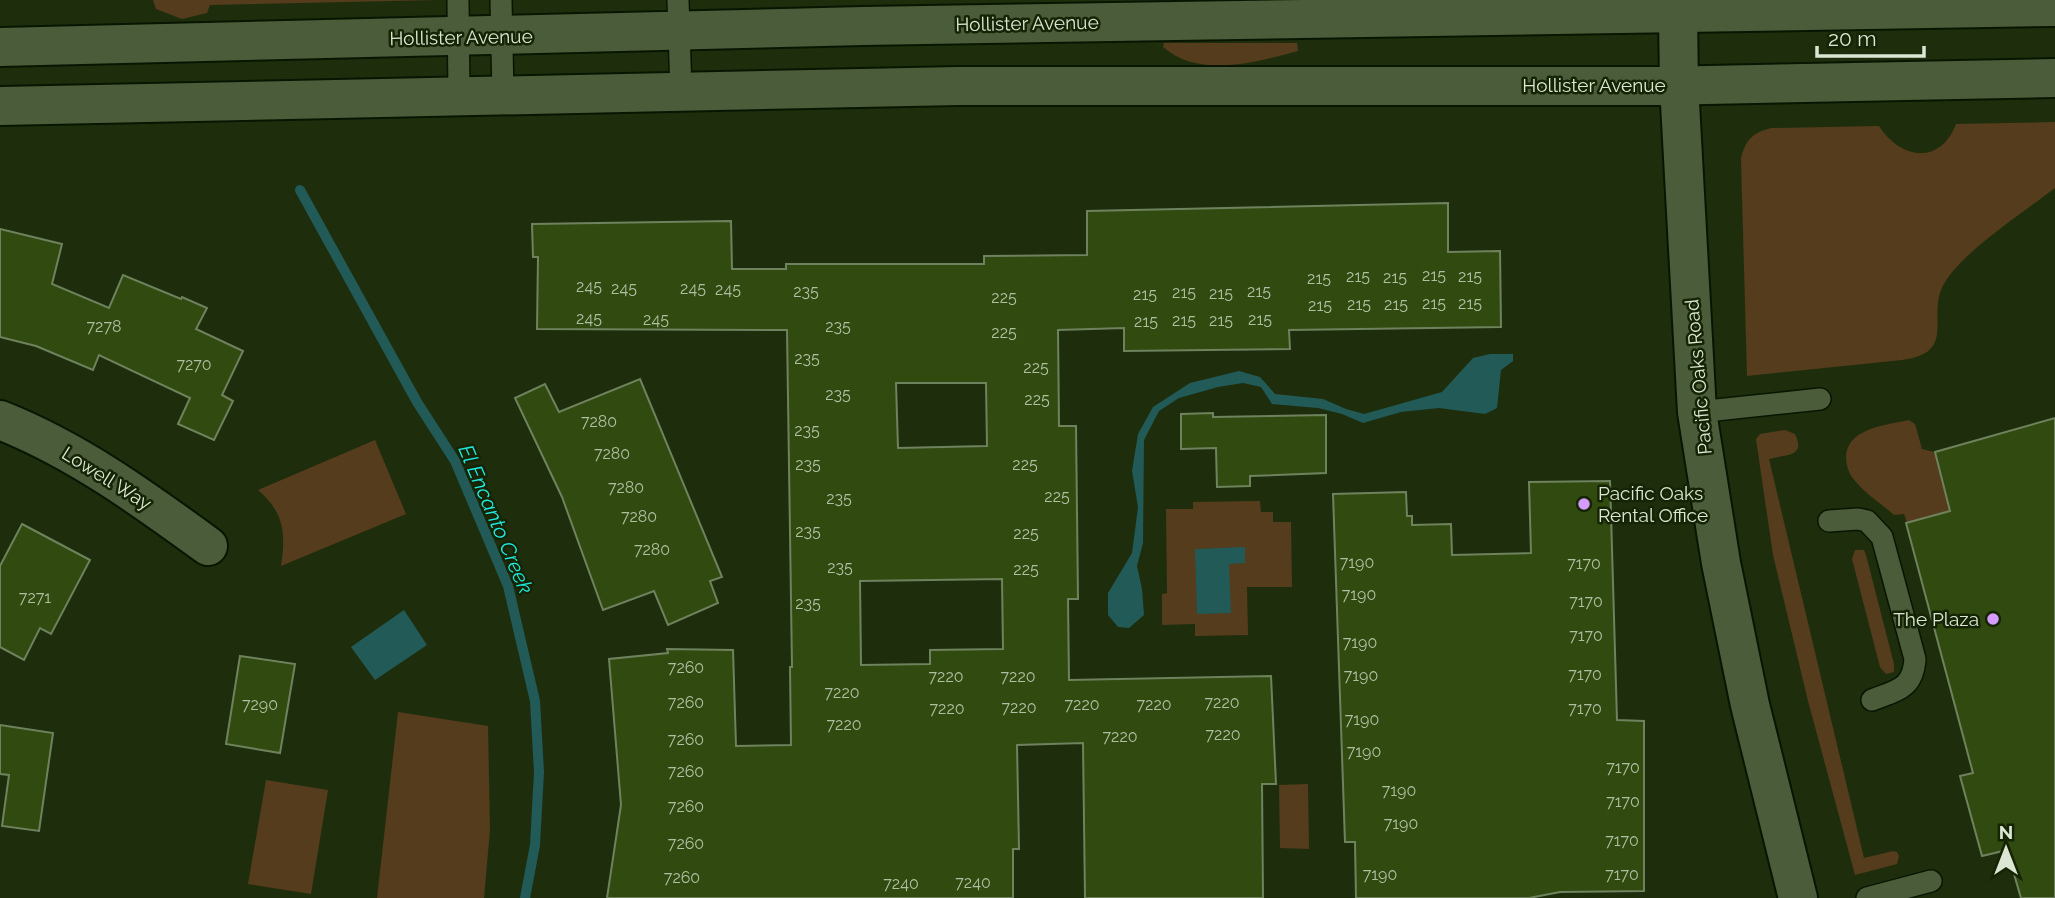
<svg xmlns="http://www.w3.org/2000/svg" width="2055" height="898" font-family="Raleway,sans-serif">
<style>
.green{fill:#553c1c}
.water{fill:#215a57}
.lines{fill:none;stroke-linecap:round;stroke-linejoin:round}
.stream{stroke:#215a57;stroke-width:10}
.building{fill:#304a10;stroke:#6f825e;stroke-width:2;fill-rule:evenodd}
.lane-casing{stroke:#081600;stroke-width:24}
.street-casing{stroke:#081600;stroke-width:42}
.secondary-casing{stroke:#081600;stroke-width:42}
.lane{stroke:#4a5c3a;stroke-width:21}
.street{stroke:#4a5c3a;stroke-width:38}
.secondary{stroke:#4a5c3a;stroke-width:38}
.poi-dot{fill:#d59cfb;stroke:#152404;stroke-width:2.5}
.labels{text-anchor:middle;dominant-baseline:central;stroke-width:5;stroke-linejoin:round;paint-order:stroke}
.number-label{font-size:16px;fill:#b0bfa2}
.street-label{font-size:19px;fill:#dbe6d3;stroke:#152404}
.poi-label{font-size:19px;fill:#dbe6d3;stroke:#152404;text-anchor:start}
.water-label{font-size:21px;font-style:italic;fill:#1fe8e1;stroke:#152404}
</style>
<rect width="100%" height="100%" fill="#1e2e0d"/>
<!-- green -->
<g class="green">
<path d="M 153,0 L 437,0 L 210,5 L 207,13 L 182,19 L 156,9 Z"/>
<path d="M 1164,43 L 1297,43 L 1298,51 C 1257,62 1200,79 1163,47 Z"/>
<path d="M 2055,122 L 2055,188 C 2025,211 1964,251 1945,282 C 1924,315 1960,352 1902,360 L 1747,376 L 1741,159 C 1745,140 1753,132 1772,128 L 1879,126 C 1900,159 1940,166 1956,124 Z"/>
<path d="M 1909,420 L 1915,424 L 1922,449 L 1938,453 L 1955,512 L 1908,525 L 1904,514 L 1894,515 C 1882,504 1867,495 1857,483 C 1850,476 1847,469 1846,459 C 1845,428 1887,425 1909,420 Z"/>
<path d="M 1785,430 L 1795,434 C 1806,458 1786,454 1769,459 L 1864,858 L 1893,851 L 1897,852 L 1899,856 L 1897,864 L 1855,875 L 1808,701 L 1773,555 L 1756,439 L 1760,434 Z"/>
<path d="M 375,440 L 406,514 L 281,566 C 286,533 284,512 258,490 Z"/>
<path d="M 1260,501 L 1261,512 L 1273,512 L 1273,522 L 1291,522 L 1292,587 L 1247,587 L 1248,635 L 1195,636 L 1195,624 L 1162,625 L 1162,594 L 1167,593 L 1166,509 L 1193,509 L 1193,502 Z"/>
<path d="M 1855,550 L 1864,550 L 1866,555 L 1894,664 L 1894,672 L 1886,674 L 1880,667 L 1852,559 Z"/>
<path d="M 398,712 L 488,726 L 490,830 L 484,898 L 377,898 Z"/>
<path d="M 266,780 L 328,790 L 311,894 L 248,884 Z"/>
<path d="M 1308,784 L 1309,849 L 1280,848 L 1279,785 Z"/>
</g>
<!-- water -->
<g class="water">
<path d="M 1490,354 L 1513,354 L 1513,361 L 1501,370 L 1497,408 L 1485,414 L 1439,408 L 1401,412 L 1363,423 L 1342,414 L 1318,408 L 1272,404 L 1261,387 L 1243,383 L 1218,387 L 1179,398 L 1159,411 L 1144,440 L 1143,543 L 1137,566 L 1142,589 L 1144,615 L 1129,628 L 1118,627 L 1108,615 L 1108,593 L 1132,553 L 1138,507 L 1132,471 L 1138,434 L 1153,407 L 1190,383 L 1239,371 L 1260,377 L 1275,394 L 1323,399 L 1346,409 L 1364,414 L 1442,392 L 1473,358 Z"/>
<path d="M 1245,547 L 1245,563 L 1229,564 L 1231,613 L 1197,614 L 1195,549 Z"/>
<path d="M 404,610 L 427,645 L 375,680 L 351,647 Z"/>
</g>
<g class="lines">
<!-- stream -->
<path class="stream" d="M 300,190 L 417,402 L 455,461 L 508,586 L 535,701 L 539,772 L 535,845 L 525,898"/>
</g>
<!-- building -->
<g class="building">
<path d="M 1448,203 L 1448,252 L 1500,251 L 1501,327 L 1289,330 L 1290,349 L 1124,351 L 1124,328 L 1058,330 L 1059,426 L 1076,426 L 1078,599 L 1068,599 L 1069,680 L 1271,676 L 1276,784 L 1262,784 L 1263,898 L 1085,898 L 1083,743 L 1017,745 L 1019,849 L 1013,849 L 1013,898 L 607,898 L 621,805 L 609,659 L 668,653 L 667,649 L 733,650 L 736,746 L 791,745 L 790,667 L 792,667 L 787,330 L 537,329 L 538,257 L 533,257 L 532,224 L 731,221 L 732,269 L 786,269 L 786,264 L 984,264 L 984,256 L 1087,255 L 1087,211 ZM 896,383 L 986,383 L 987,446 L 898,448 ZM 1002,579 L 1003,649 L 930,650 L 930,664 L 861,665 L 860,581 Z"/>
<path d="M 0,229 L 62,244 L 52,284 L 109,308 L 123,275 L 181,299 L 182,297 L 207,308 L 196,329 L 243,351 L 222,395 L 233,401 L 214,440 L 178,424 L 190,398 L 99,355 L 93,370 L 36,346 L 0,337 Z"/>
<path d="M 640,379 L 722,577 L 710,581 L 718,603 L 668,625 L 654,591 L 603,610 L 562,497 L 515,398 L 545,384 L 559,412 Z"/>
<path d="M 1213,413 L 1213,417 L 1326,415 L 1326,473 L 1250,476 L 1250,486 L 1217,487 L 1216,448 L 1181,449 L 1181,414 Z"/>
<path d="M 2055,418 L 2055,898 L 2021,898 L 2007,850 L 1982,856 L 1960,776 L 1973,773 L 1906,523 L 1950,511 L 1935,452 Z"/>
<path d="M 1610,481 L 1617,720 L 1644,721 L 1644,891 L 1560,892 L 1529,898 L 1356,898 L 1355,842 L 1345,842 L 1333,494 L 1406,492 L 1407,516 L 1412,516 L 1412,525 L 1451,524 L 1452,555 L 1531,553 L 1529,482 Z"/>
<path d="M 22,524 L 90,560 L 51,634 L 40,628 L 24,660 L 0,647 L 0,566 Z"/>
<path d="M 240,656 L 295,664 L 280,753 L 226,744 Z"/>
<path d="M 0,725 L 53,733 L 39,831 L 2,826 L 9,775 L 0,774 Z"/>
</g>
<g class="lines">
<!-- lane casing -->
<g class="lane-casing">
<g id="lane">
<path d="M 458,0 L 459,96"/>
<path d="M 501,0 L 503,95"/>
<path d="M 678,0 L 681,92"/>
<path d="M 1697,412 L 1820,399"/>
<path d="M 1829,521 L 1858,519 L 1867,521 L 1882,537 L 1915,659 C 1913,689 1897,690 1872,700"/>
<path d="M 1867,898 L 1931,881"/>
</g>
</g>
<!-- street casing -->
<g class="street-casing">
<path id="street" d="M 0,420 C 76,450 142,498 208,546"/>
</g>
<!-- secondary casing -->
<g class="secondary-casing">
<g id="secondary">
<path d="M 1678,14 L 1679,85 L 1697,412 L 1721,563 L 1750,705 L 1798,898"/>
<path d="M 0,47 L 863,26 L 2055,7"/>
<path d="M 0,106 L 958,86 L 1659,86 L 2055,78"/>
</g>
</g>
<!-- lane -->
<use href="#lane" class="lane"/>
<!-- street -->
<use href="#street" class="street"/>
<!-- secondary -->
<use href="#secondary" class="secondary"/>
</g>
<!-- markers -->
<g class="poi-dot">
<circle cx="1584" cy="504" r="7"/>
<circle cx="1993" cy="619" r="7"/>
</g>
<g class="labels">
<!-- number labels -->
<g class="number-label">
<text x="1434" y="275">215</text>
<text x="1358" y="276">215</text>
<text x="1470" y="276">215</text>
<text x="1395" y="277">215</text>
<text x="1319" y="278">215</text>
<text x="589" y="286">245</text>
<text x="624" y="288">245</text>
<text x="693" y="288">245</text>
<text x="728" y="289">245</text>
<text x="806" y="291">235</text>
<text x="1259" y="291">215</text>
<text x="1184" y="292">215</text>
<text x="1221" y="293">215</text>
<text x="1145" y="294">215</text>
<text x="1004" y="297">225</text>
<text x="1434" y="303">215</text>
<text x="1470" y="303">215</text>
<text x="1359" y="304">215</text>
<text x="1396" y="304">215</text>
<text x="1320" y="305">215</text>
<text x="589" y="318">245</text>
<text x="656" y="319">245</text>
<text x="1260" y="319">215</text>
<text x="1184" y="320">215</text>
<text x="1221" y="320">215</text>
<text x="1146" y="321">215</text>
<text x="104" y="326">7278</text>
<text x="838" y="326">235</text>
<text x="1004" y="332">225</text>
<text x="807" y="358">235</text>
<text x="194" y="364">7270</text>
<text x="1036" y="367">225</text>
<text x="838" y="394">235</text>
<text x="1037" y="399">225</text>
<text x="599" y="421">7280</text>
<text x="807" y="430">235</text>
<text x="612" y="453">7280</text>
<text x="808" y="464">235</text>
<text x="1025" y="464">225</text>
<text x="626" y="487">7280</text>
<text x="1057" y="496">225</text>
<text x="839" y="498">235</text>
<text x="639" y="516">7280</text>
<text x="808" y="531">235</text>
<text x="1026" y="533">225</text>
<text x="652" y="549">7280</text>
<text x="1357" y="562">7190</text>
<text x="1584" y="563">7170</text>
<text x="840" y="567">235</text>
<text x="1026" y="569">225</text>
<text x="1359" y="594">7190</text>
<text x="35" y="597">7271</text>
<text x="1586" y="601">7170</text>
<text x="808" y="603">235</text>
<text x="1586" y="635">7170</text>
<text x="1360" y="642">7190</text>
<text x="686" y="667">7260</text>
<text x="1585" y="674">7170</text>
<text x="1361" y="675">7190</text>
<text x="946" y="676">7220</text>
<text x="1018" y="676">7220</text>
<text x="842" y="692">7220</text>
<text x="686" y="702">7260</text>
<text x="1222" y="702">7220</text>
<text x="260" y="704">7290</text>
<text x="1082" y="704">7220</text>
<text x="1154" y="704">7220</text>
<text x="1019" y="707">7220</text>
<text x="947" y="708">7220</text>
<text x="1585" y="708">7170</text>
<text x="1362" y="719">7190</text>
<text x="844" y="724">7220</text>
<text x="1223" y="734">7220</text>
<text x="1120" y="736">7220</text>
<text x="686" y="739">7260</text>
<text x="1364" y="751">7190</text>
<text x="1623" y="767">7170</text>
<text x="686" y="771">7260</text>
<text x="1399" y="790">7190</text>
<text x="1623" y="801">7170</text>
<text x="686" y="806">7260</text>
<text x="1401" y="823">7190</text>
<text x="1622" y="840">7170</text>
<text x="686" y="843">7260</text>
<text x="1380" y="874">7190</text>
<text x="1622" y="874">7170</text>
<text x="682" y="877">7260</text>
<text x="973" y="882">7240</text>
<text x="901" y="883">7240</text>
</g>
<!-- street labels -->
<g class="street-label">
<text transform="translate(1027 23) rotate(-1)">Hollister Avenue</text>
<text transform="translate(461 37) rotate(-1)">Hollister Avenue</text>
<text x="1594" y="85">Hollister Avenue</text>
<text transform="translate(1698 377) rotate(-95)">Pacific Oaks Road</text>
<text transform="translate(107 478) rotate(32)">Lowell Way</text>
</g>
<!-- poi labels -->
<g class="poi-label">
<text x="1598" y="493">Pacific Oaks<tspan x="1598" dy="22">Rental Office</tspan></text>
<text x="1979" y="619" text-anchor="end">The Plaza</text>
</g>
<!-- water labels -->
<g class="water-label">
<text transform="translate(496 519) rotate(67)">El Encanto Creek</text>
</g>
</g>
<!-- north arrow -->
<g transform="translate(2006 849)" stroke="#152404" stroke-width="5" paint-order="stroke">
<path d="M0-5L12 26L0 18L-12 26Z" fill="#dbe6d3"/>
<text y="-10" font-size="19" font-weight="bold" text-anchor="middle" fill="#dbe6d3">N</text>
</g>
<!-- scale -->
<path d="M1817 46v10h107v-10" fill="none" stroke="#dbe6d3" stroke-width="3.5"/>
<text x="1828" y="46" font-size="21" fill="#dbe6d3" stroke="#152404" stroke-width="5" paint-order="stroke">20 m</text>
</svg>
